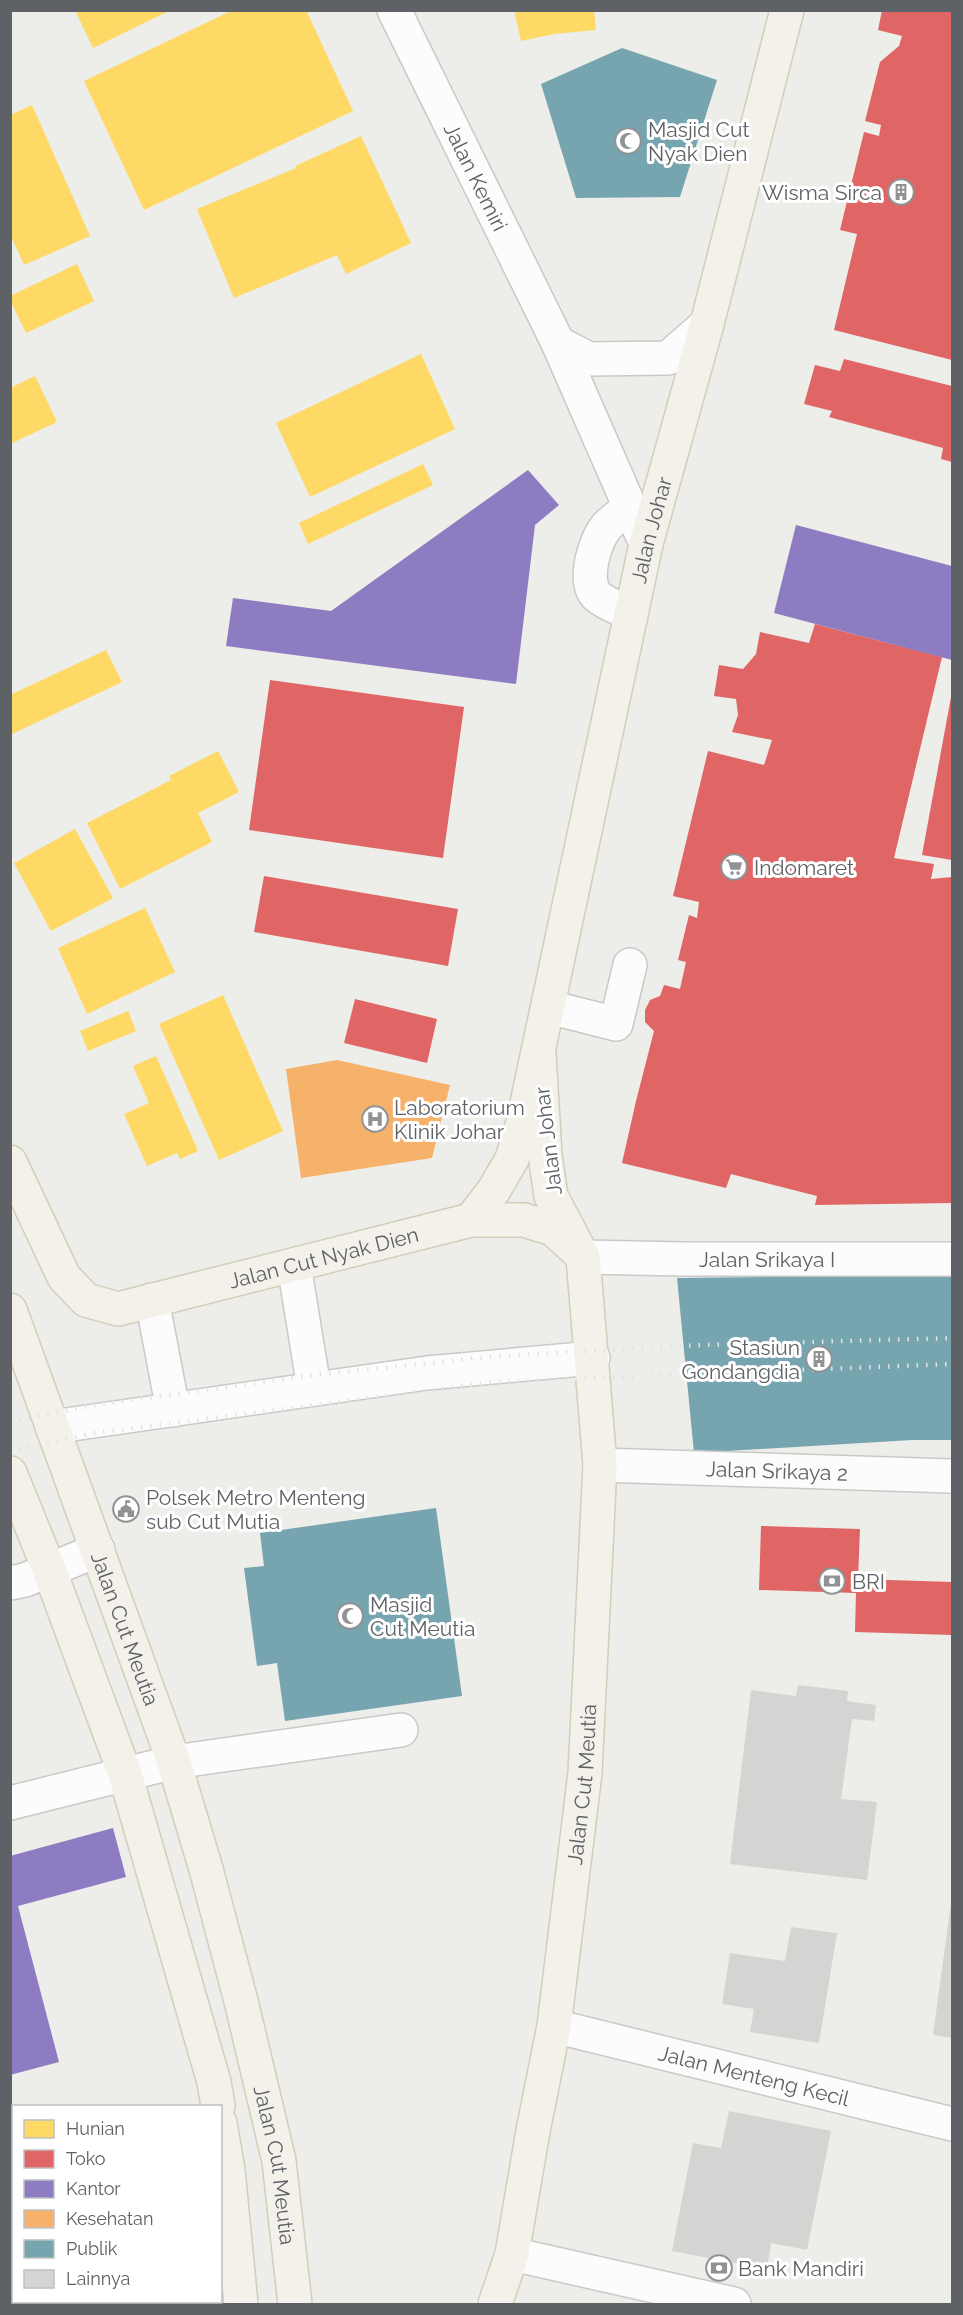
<svg xmlns="http://www.w3.org/2000/svg" width="963" height="2315" font-family="Raleway,sans-serif">
<style>
.homes{fill:#ffd966}
.shops{fill:#e06666}
.offices{fill:#8e7cc3}
.health{fill:#f6b26b}
.public{fill:#76a5af}
.building{fill:#d4d4d2}
.lines{fill:none;stroke-linecap:round;stroke-linejoin:round}
.minor-casing{stroke:#c9c9c9;stroke-width:36}
.major-casing{stroke:#d3cdb9;stroke-width:36}
.minor{stroke:#fcfcfc;stroke-width:33}
.major{stroke:#f3f1e9;stroke-width:33}
.rail{stroke:#e3e3e3;stroke-width:4.5;stroke-dasharray:1.5 8;stroke-linecap:butt}
.labels{text-anchor:middle;dominant-baseline:central;stroke-width:6;stroke-linejoin:round;paint-order:stroke}
.poi-label{font-size:21px;fill:#5e6166;stroke:#fff;text-anchor:start}
.street-label{font-size:21px;fill:#5e6166;stroke:#fff}
</style>
<rect width="100%" height="100%" fill="#edede9"/>
<!-- homes -->
<g class="homes">
<path d="M 75,10 L 171,10 L 93,48 Z"/>
<path d="M 233,10 L 306,10 L 353,111 L 144,210 L 84,81 Z"/>
<path d="M 514,10 L 594,10 L 596,30 L 554,34 L 521,41 Z"/>
<path d="M 32,105 L 90,236 L 24,265 L 10,234 L 10,115 Z"/>
<path d="M 361,136 L 411,243 L 346,274 L 337,255 L 234,298 L 197,209 L 296,168 L 295,166 Z"/>
<path d="M 77,264 L 94,301 L 26,333 L 10,300 L 10,296 Z"/>
<path d="M 421,354 L 455,429 L 310,497 L 276,423 Z"/>
<path d="M 35,376 L 57,422 L 10,444 L 10,388 Z"/>
<path d="M 423,464 L 433,485 L 308,544 L 299,523 Z"/>
<path d="M 106,650 L 122,682 L 10,735 L 10,695 Z"/>
<path d="M 218,751 L 239,792 L 198,813 L 212,842 L 120,889 L 87,823 L 171,780 L 169,776 Z"/>
<path d="M 75,829 L 113,898 L 51,931 L 14,863 Z"/>
<path d="M 145,908 L 175,972 L 87,1014 L 58,948 Z"/>
<path d="M 223,995 L 283,1131 L 219,1160 L 159,1024 Z"/>
<path d="M 128,1011 L 136,1031 L 88,1051 L 80,1031 Z"/>
<path d="M 156,1056 L 198,1151 L 180,1159 L 177,1153 L 147,1166 L 124,1114 L 149,1103 L 133,1066 Z"/>
<rect x="10" y="2124" width="4" height="156"/>
</g>
<!-- shops -->
<g class="shops">
<path d="M 882,10 L 952,10 L 952,360 L 834,330 L 857,234 L 840,230 L 864,132 L 879,136 L 881,125 L 865,121 L 880,62 L 899,46 L 902,36 L 878,30 Z"/>
<path d="M 844,359 L 952,386 L 952,462 L 941,459 L 943,448 L 829,417 L 832,411 L 804,404 L 815,365 L 840,371 Z"/>
<path d="M 815,624 L 942,657 L 894,858 L 934,864 L 931,879 L 952,877 L 952,1203 L 815,1205 L 817,1196 L 731,1174 L 726,1188 L 622,1163 L 636,1101 L 654,1031 L 645,1022 L 645,1010 L 650,1000 L 660,996 L 664,985 L 680,989 L 686,962 L 678,960 L 689,915 L 697,918 L 699,902 L 673,896 L 708,751 L 764,765 L 772,740 L 732,732 L 738,715 L 736,699 L 714,696 L 719,665 L 743,669 L 756,654 L 760,632 L 809,643 Z"/>
<path d="M 270,680 L 464,707 L 443,858 L 249,830 Z"/>
<path d="M 951,697 L 952,697 L 952,860 L 922,855 Z"/>
<path d="M 264,876 L 458,909 L 448,966 L 254,932 Z"/>
<path d="M 355,999 L 437,1019 L 427,1063 L 344,1043 Z"/>
<path d="M 761,1526 L 860,1529 L 858,1579 L 952,1582 L 952,1635 L 855,1632 L 856,1593 L 759,1590 Z"/>
</g>
<!-- offices -->
<g class="offices">
<path d="M 528,470 L 559,505 L 535,525 L 516,684 L 226,646 L 233,598 L 331,611 Z"/>
<path d="M 796,525 L 952,566 L 952,660 L 774,613 Z"/>
<path d="M 113,1828 L 126,1877 L 18,1906 L 59,2062 L 10,2075 L 10,1856 Z"/>
</g>
<!-- health -->
<path class="health" d="M 337,1060 L 450,1085 L 432,1158 L 301,1178 L 286,1069 Z"/>
<!-- public -->
<g class="public">
<path d="M 622,48 L 717,80 L 680,197 L 576,198 L 541,84 Z"/>
<path d="M 952,1275 L 952,1440 L 912,1440 L 694,1453 L 677,1278 Z"/>
<path d="M 436,1508 L 462,1696 L 285,1721 L 277,1663 L 257,1666 L 244,1568 L 264,1566 L 260,1533 Z"/>
</g>
<!-- building -->
<g class="building">
<path d="M 798,1685 L 848,1691 L 847,1701 L 876,1705 L 874,1721 L 852,1719 L 841,1799 L 877,1802 L 867,1880 L 730,1864 L 751,1690 L 796,1696 Z"/>
<path d="M 951,1903 L 952,1903 L 952,2038 L 933,2035 Z"/>
<path d="M 791,1927 L 837,1933 L 819,2043 L 750,2032 L 754,2009 L 722,2004 L 730,1953 L 785,1961 Z"/>
<path d="M 729,2111 L 831,2131 L 807,2250 L 771,2243 L 767,2269 L 672,2251 L 693,2143 L 721,2148 Z"/>
</g>
<g class="lines">
<!-- minor casing -->
<g class="minor-casing">
<g id="minor">
<path id="s1" d="M 394,10 L 558,343 L 646,544"/>
<path d="M 558,343 L 589,359 L 668,358 L 707,324"/>
<path d="M 630,507 C 623,513 615,518 608,525 C 595,538 582,581 597,596 C 606,604 621,609 631,614"/>
<path d="M 549,1007 L 616,1024 L 630,965"/>
<path id="s2" d="M 583,1257 L 685,1259 L 952,1259"/>
<path d="M 294,1265 L 314,1388"/>
<path d="M 152,1300 L 173,1410"/>
<path d="M 52,1427 L 427,1373 L 593,1358"/>
<path id="s3" d="M 600,1465 L 952,1476"/>
<path d="M 10,1583 L 25,1580 L 98,1550"/>
<path d="M 10,1803 L 174,1762 L 401,1730"/>
<path id="s4" d="M 554,2026 L 952,2124"/>
<path d="M 512,2254 L 734,2304"/>
</g>
</g>
<!-- major casing -->
<g class="major-casing">
<g id="major">
<path id="s5" d="M 10,1162 L 64,1277 L 86,1300 L 118,1309 L 471,1220 L 524,1220 L 553,1229 L 576,1250"/>
<path id="s6" d="M 471,1220 L 494,1190 L 512,1159 L 523,1122 L 646,544 L 707,324 L 787,10"/>
<path id="s7" d="M 10,1310 L 174,1762 L 206,1869 L 241,2001 L 279,2161 L 295,2304"/>
<path d="M 10,1473 L 49,1569 L 125,1774 L 214,2082 L 218,2106"/>
<path d="M 220,2123 L 228,2170 L 241,2304"/>
<path id="s8" d="M 495,2304 L 512,2254 L 533,2131 L 554,2026 L 585,1773 L 600,1465 L 583,1257 L 551,1196 L 545,1155 L 539,1054"/>
</g>
</g>
<!-- minor -->
<use href="#minor" class="minor"/>
<!-- major -->
<use href="#major" class="major"/>
<!-- rail -->
<g class="rail">
<path d="M 10,1422 L 88,1406 L 321,1374 L 499,1356 L 701,1345 L 952,1338"/>
<path d="M 10,1451 L 95,1433 L 494,1382 L 952,1364"/>
</g>
</g>
<!-- icons -->
<defs>
<g id="mosque-ring" transform="scale(1.35)"><circle r="9.5" fill="#fff" stroke="#909294" stroke-width="1.5"/><path d="M3.5-4.9A6 6 0 1 0 3.5 4.9A5 5 0 1 1 3.5-4.9Z" fill="#909294"/></g>
<g id="building-ring" transform="scale(1.35)"><circle r="9.5" fill="#fff" stroke="#909294" stroke-width="1.5"/><path d="M-4-6H4V6H1V3H-1V6H-4ZM-2.5-4.3h1.7v1.8h-1.7ZM.8-4.3h1.7v1.8H.8ZM-2.5-1h1.7V.8h-1.7ZM.8-1h1.7V.8H.8Z" fill="#909294"/></g>
<g id="supermarket-ring" transform="scale(1.35)"><circle r="9.5" fill="#fff" stroke="#909294" stroke-width="1.5"/><path d="M-6-5.5h2.5l.6 2H6L4.5 2H-2.5L-4.4-4H-6ZM-1.5 3.2a1.3 1.3 0 1 0 .1 0ZM3 3.2a1.3 1.3 0 1 0 .1 0Z" fill="#909294"/></g>
<g id="hospital-ring" transform="scale(1.35)"><circle r="9.5" fill="#fff" stroke="#909294" stroke-width="1.5"/><path d="M-5-5h3v3.5h4V-5h3V5h-3V1.5h-4V5h-3Z" fill="#909294"/></g>
<g id="civic-ring" transform="scale(1.35)"><circle r="9.5" fill="#fff" stroke="#909294" stroke-width="1.5"/><path d="M-.6-6.5H3V-4.5H.6V-3L4-1V1h2V6H-6V1h2V-1L-.6-3ZM-1.2 2.5V6h2.4V2.5Z" fill="#909294"/></g>
<g id="bank-ring" transform="scale(1.35)"><circle r="9.5" fill="#fff" stroke="#909294" stroke-width="1.5"/><path d="M-6-4H6V4H-6ZM0-2.3a2.3 2.3 0 1 0 0 4.6a2.3 2.3 0 1 0 0-4.6Z" fill="#909294"/></g>
</defs>
<g fill-rule="evenodd">
<use href="#mosque-ring" x="628" y="141"/>
<use href="#building-ring" x="901" y="192"/>
<use href="#supermarket-ring" x="734" y="867"/>
<use href="#hospital-ring" x="375" y="1119"/>
<use href="#building-ring" x="819" y="1359"/>
<use href="#civic-ring" x="126" y="1509"/>
<use href="#bank-ring" x="832" y="1581"/>
<use href="#mosque-ring" x="350" y="1616"/>
<use href="#bank-ring" x="719" y="2268"/>
</g>
<g class="labels">
<!-- poi labels -->
<g class="poi-label">
<text x="648" y="129">Masjid Cut<tspan x="648" dy="24">Nyak Dien</tspan></text>
<text x="882" y="192" text-anchor="end">Wisma Sirca</text>
<text x="754" y="867">Indomaret</text>
<text x="394" y="1107">Laboratorium<tspan x="394" dy="24">Klinik Johar</tspan></text>
<text x="800" y="1347" text-anchor="end">Stasiun<tspan x="800" dy="24">Gondangdia</tspan></text>
<text x="146" y="1497">Polsek Metro Menteng<tspan x="146" dy="24">sub Cut Mutia</tspan></text>
<text x="852" y="1581">BRI</text>
<text x="370" y="1604">Masjid<tspan x="370" dy="24">Cut Meutia</tspan></text>
<text x="738" y="2268">Bank Mandiri</text>
</g>
<!-- street labels -->
<g class="street-label">
<text stroke="none"><textPath href="#s1" startOffset="186">Jalan Kemiri</textPath></text>
<text stroke="none"><textPath href="#s6" startOffset="718">Jalan Johar</textPath></text>
<text transform="translate(548 1141) rotate(-97)">Jalan Johar</text>
<text stroke="none"><textPath href="#s5" startOffset="404">Jalan Cut Nyak Dien</textPath></text>
<text stroke="none"><textPath href="#s2" startOffset="184">Jalan Srikaya I</textPath></text>
<text stroke="none"><textPath href="#s3" startOffset="177">Jalan Srikaya 2</textPath></text>
<text stroke="none"><textPath href="#s7" startOffset="339">Jalan Cut Meutia</textPath></text>
<text stroke="none"><textPath href="#s8" startOffset="528">Jalan Cut Meutia</textPath></text>
<text stroke="none"><textPath href="#s4" startOffset="206">Jalan Menteng Kecil</textPath></text>
<text stroke="none"><textPath href="#s7" startOffset="897">Jalan Cut Meutia</textPath></text>
</g>
</g>
<!-- border -->
<rect width="963" height="2315" fill="none" stroke="#5e6166" stroke-width="24"/>
<!-- legend -->
<rect x="12" y="2105" width="210" height="198" fill="#ffffff" stroke="#bfc0c2" stroke-width="1.5"/>
<rect x="24" y="2120" width="30" height="18" fill="#ffd966" stroke="#bfc0c2" stroke-width="1.5"/>
<text x="66" y="2135" font-size="18" fill="#5e6166">Hunian</text>
<rect x="24" y="2150" width="30" height="18" fill="#e06666" stroke="#bfc0c2" stroke-width="1.5"/>
<text x="66" y="2165" font-size="18" fill="#5e6166">Toko</text>
<rect x="24" y="2180" width="30" height="18" fill="#8e7cc3" stroke="#bfc0c2" stroke-width="1.5"/>
<text x="66" y="2195" font-size="18" fill="#5e6166">Kantor</text>
<rect x="24" y="2210" width="30" height="18" fill="#f6b26b" stroke="#bfc0c2" stroke-width="1.5"/>
<text x="66" y="2225" font-size="18" fill="#5e6166">Kesehatan</text>
<rect x="24" y="2240" width="30" height="18" fill="#76a5af" stroke="#bfc0c2" stroke-width="1.5"/>
<text x="66" y="2255" font-size="18" fill="#5e6166">Publik</text>
<rect x="24" y="2270" width="30" height="18" fill="#d4d4d2" stroke="#bfc0c2" stroke-width="1.5"/>
<text x="66" y="2285" font-size="18" fill="#5e6166">Lainnya</text>
</svg>
